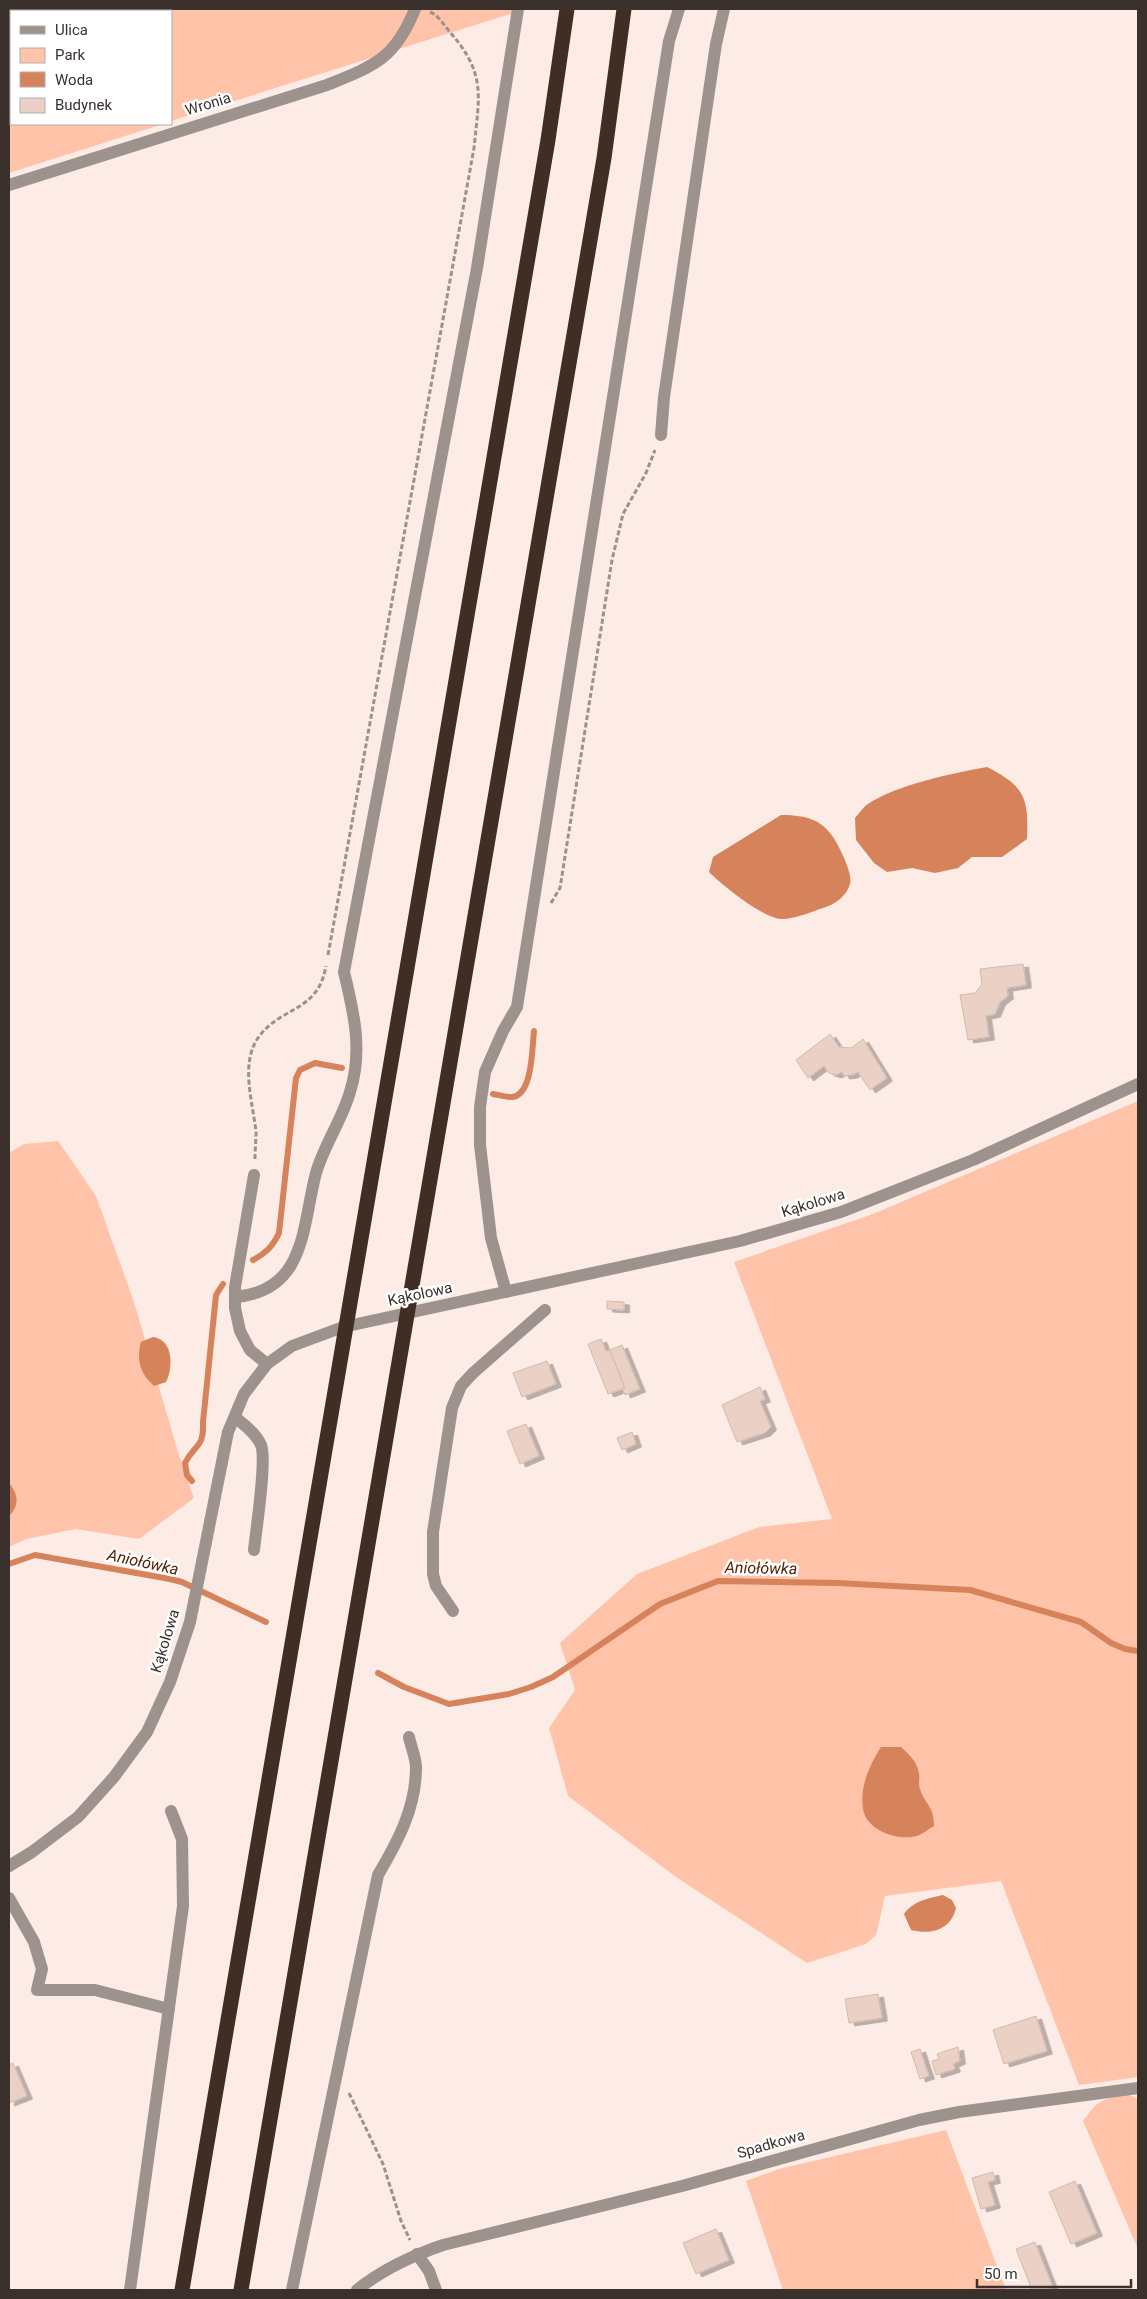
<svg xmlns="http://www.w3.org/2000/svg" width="1147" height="2299" font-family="Roboto,sans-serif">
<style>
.green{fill:#fec3a8}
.water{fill:#d6825a}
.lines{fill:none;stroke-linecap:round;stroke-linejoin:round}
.stream{stroke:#d6825a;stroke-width:6}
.building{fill:#ebd1c5;stroke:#d2b9ad;filter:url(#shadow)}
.path{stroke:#9e908a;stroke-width:3;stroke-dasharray:5 2.5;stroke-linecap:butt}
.minor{stroke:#9d928d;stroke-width:12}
.highway{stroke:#412d24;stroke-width:15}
.labels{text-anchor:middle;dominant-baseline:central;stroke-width:5;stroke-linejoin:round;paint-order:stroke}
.street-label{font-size:15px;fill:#3b312c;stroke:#fff}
.water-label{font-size:16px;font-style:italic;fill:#592304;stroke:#fff}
</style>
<defs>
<filter id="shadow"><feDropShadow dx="5.5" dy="3" stdDeviation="0" flood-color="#0004"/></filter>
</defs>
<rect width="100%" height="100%" fill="#fdece5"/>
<!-- green -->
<g class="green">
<path d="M 9,9 L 526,9 L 171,121 L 171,11 L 11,11 L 11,124 L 163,124 L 9,173 Z"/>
<path d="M 1138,1101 L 1138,2077 L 1079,2085 L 1001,1881 L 885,1896 L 876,1935 L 866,1944 L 807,1963 L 676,1877 L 568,1796 L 549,1728 L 575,1690 L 560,1643 L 637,1574 L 759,1527 L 832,1519 L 734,1262 L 873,1214 Z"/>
<path d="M 58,1141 L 96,1196 L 134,1302 L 178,1452 L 194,1498 L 139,1539 L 76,1529 L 26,1539 L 9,1547 L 9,1153 L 24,1144 Z"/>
<path d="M 1127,2094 L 1138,2099 L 1138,2249 L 1083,2121 C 1098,2100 1102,2099 1127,2094 Z"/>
<path d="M 946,2130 L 1006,2290 L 783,2290 L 746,2181 L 779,2169 Z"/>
</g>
<!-- water -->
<g class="water">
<path d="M 987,767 C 1024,786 1029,797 1027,839 L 1002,857 L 972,857 L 958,868 L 935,873 L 912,868 L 887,872 L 874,863 L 856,840 L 855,818 C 859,814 863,807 868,804 C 896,785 953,773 987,767 Z"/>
<path d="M 781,815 C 817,815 830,825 844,858 C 847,865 852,877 850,884 C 847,896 834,905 823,908 C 811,912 795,919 782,919 C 764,919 722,885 709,872 L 713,857 Z"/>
<path d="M 153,1337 C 174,1340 173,1368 166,1382 L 154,1386 C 140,1374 136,1359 141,1342 Z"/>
<path d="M 9,1483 C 18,1494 20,1505 9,1516 Z"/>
<path d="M 881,1747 L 901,1747 C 909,1754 917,1762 919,1773 C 920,1778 918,1784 920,1789 C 925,1805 934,1805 934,1826 C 928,1829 923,1834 917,1836 C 900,1841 870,1832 864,1813 C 858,1790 869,1766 881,1747 Z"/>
<path d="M 943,1895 L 952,1900 L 956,1908 C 951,1930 931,1935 911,1930 L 904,1914 C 913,1901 929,1898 943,1895 Z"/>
</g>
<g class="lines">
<!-- stream -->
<g class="stream">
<path d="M 493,1094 C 499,1095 506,1097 512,1097 C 533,1095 532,1047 534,1031"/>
<path d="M 253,1260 C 266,1253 273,1246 279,1233 L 296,1078 L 300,1070 L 315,1063 L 342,1068"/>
<path d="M 192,1481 L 187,1475 L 185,1463 C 195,1443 204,1449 203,1422 L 216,1295 L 223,1284"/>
<path d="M 9,1564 L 35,1555 L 170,1579 L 182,1582 L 266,1622"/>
<path d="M 378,1673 L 404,1687 L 449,1704 L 509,1694 L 531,1687 L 553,1677 L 660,1604 L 718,1581 L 837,1583 L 970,1590 L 1081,1622 L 1111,1643 L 1125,1649 L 1138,1651"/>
</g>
</g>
<!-- building -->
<g class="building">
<path d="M 1023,964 L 1026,985 L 1007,988 L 1008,996 L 1000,1002 L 995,1014 L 986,1016 L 989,1037 L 968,1040 L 960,995 L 975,993 L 982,984 L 980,969 Z"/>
<path d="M 830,1034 L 839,1047 L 851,1048 L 863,1039 L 887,1078 L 870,1090 L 858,1072 L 852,1075 L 844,1076 L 842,1072 L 836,1075 L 829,1073 L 824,1066 L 808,1078 L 796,1060 Z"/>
<path d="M 607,1301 L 624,1302 L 624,1310 L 607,1309 Z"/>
<path d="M 601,1339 L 606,1351 L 610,1350 L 625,1388 L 608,1394 L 588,1344 Z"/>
<path d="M 622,1345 L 640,1389 L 625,1395 L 622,1388 L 625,1388 L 610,1350 Z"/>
<path d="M 547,1361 L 556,1384 L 522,1397 L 513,1373 Z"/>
<path d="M 760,1387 L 765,1399 L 760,1401 L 771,1427 L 765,1433 L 737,1442 L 722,1405 Z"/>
<path d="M 526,1424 L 539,1456 L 520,1464 L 507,1431 Z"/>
<path d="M 632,1432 L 636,1444 L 622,1450 L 617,1438 Z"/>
<path d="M 878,1994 L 882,2018 L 849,2023 L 845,1999 Z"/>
<path d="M 1036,2016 L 1047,2051 L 1004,2064 L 993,2030 Z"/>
<path d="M 958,2047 L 960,2061 L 953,2064 L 955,2069 L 936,2075 L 932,2061 L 939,2059 L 937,2054 Z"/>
<path d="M 920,2049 L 929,2076 L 920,2079 L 911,2052 Z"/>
<path d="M 13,2063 L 27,2096 L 9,2103 L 9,2065 Z"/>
<path d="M 993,2172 L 995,2180 L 988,2182 L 995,2205 L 981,2209 L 972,2178 Z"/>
<path d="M 1075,2181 L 1097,2233 L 1071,2244 L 1049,2192 Z"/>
<path d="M 716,2229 L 729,2260 L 696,2274 L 683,2243 Z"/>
<path d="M 1035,2242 L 1053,2288 L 1046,2290 L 1032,2290 L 1016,2249 Z"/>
</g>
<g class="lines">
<!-- path -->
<g class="path">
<path d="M 102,9 L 103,11"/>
<path d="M 551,903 L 560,888 L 612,560 L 623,514 L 646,473 L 655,450"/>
<path d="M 328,955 L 474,148 C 479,96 487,74 449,31 C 444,25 438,15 430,12"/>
<path d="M 255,1159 C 255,1150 256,1141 256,1132 C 253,1103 240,1064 258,1038 C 280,1006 318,1013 326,966"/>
<path d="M 349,2093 L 383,2164 L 401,2221 L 410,2240"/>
</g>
<!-- minor -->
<g class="minor">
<path d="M 9,185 L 327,85 C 374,66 395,59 415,9"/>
<path d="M 661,435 L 664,397 L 716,44 L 724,9"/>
<path d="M 254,1175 L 235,1287 L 235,1308 L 240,1331 L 250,1350 L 267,1364"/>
<path d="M 506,1292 L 491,1238 L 480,1145 L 480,1107 L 485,1072 L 503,1031 L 517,1007 L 669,41 L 679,9"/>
<path d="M 235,1297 C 307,1291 302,1225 316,1173 C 324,1145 342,1120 350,1092 C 363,1051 354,1013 344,972 L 477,268 L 518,9"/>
<path d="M 235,1417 C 244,1425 256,1433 261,1445 C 267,1459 256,1531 254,1550"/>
<path d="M 453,1611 L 436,1586 L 433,1574 L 433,1532 L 452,1408 L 461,1386 L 473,1373 L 545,1310"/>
<path d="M 9,1866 L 32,1852 L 78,1817 L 114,1777 L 147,1732 L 170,1682 L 190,1622 L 228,1432 L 244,1394 L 267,1364 L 292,1346 L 343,1327 L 740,1241 L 841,1212 L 973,1160 L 1138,1084"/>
<path d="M 9,1898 L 34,1942 L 42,1969 L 37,1990 L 95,1990 L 169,2009"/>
<path d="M 417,2254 L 429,2271 L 436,2290"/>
<path d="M 130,2290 L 183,1906 L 182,1839 L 171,1811"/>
<path d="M 292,2290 L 378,1875 C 398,1841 416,1808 416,1767 C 416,1758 411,1747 409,1737"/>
<path d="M 357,2290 C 383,2269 411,2256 443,2245 L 682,2186 L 919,2120 L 959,2112 L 1138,2088"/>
</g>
<!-- highway -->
<g class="highway">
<path d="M 182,2290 L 548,140 L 567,9"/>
<path d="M 241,2290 L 604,158 L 624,9"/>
</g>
</g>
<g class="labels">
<!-- street labels -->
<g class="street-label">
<text transform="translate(208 104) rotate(-17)">Wronia</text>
<text transform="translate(813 1203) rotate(-17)">Kąkolowa</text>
<text transform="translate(420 1294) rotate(-12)">Kąkolowa</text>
<text transform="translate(165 1641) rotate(-73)">Kąkolowa</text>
<text transform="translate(771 2144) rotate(-16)">Spadkowa</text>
</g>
<!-- water labels -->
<g class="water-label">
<text transform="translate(143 1562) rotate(12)">Aniołówka</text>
<text transform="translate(761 1568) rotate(1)">Aniołówka</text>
</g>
</g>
<!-- border -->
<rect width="1147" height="2299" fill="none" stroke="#3b312c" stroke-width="20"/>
<!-- legend -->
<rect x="10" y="10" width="162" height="115" fill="#ffffff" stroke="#b1adab"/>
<rect x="20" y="26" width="25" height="8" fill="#9d928d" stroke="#b1adab"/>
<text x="55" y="35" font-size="15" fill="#3b312c">Ulica</text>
<rect x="20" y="48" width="25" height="15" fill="#fec3a8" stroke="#b1adab"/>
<text x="55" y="60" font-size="15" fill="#3b312c">Park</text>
<rect x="20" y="72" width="25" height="15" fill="#d6825a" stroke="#b1adab"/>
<text x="55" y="85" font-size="15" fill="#3b312c">Woda</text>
<rect x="20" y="98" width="25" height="15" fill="#ebd1c5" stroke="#b1adab"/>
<text x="55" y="110" font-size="15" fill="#3b312c">Budynek</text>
<!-- scale -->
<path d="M977 2279v8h154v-8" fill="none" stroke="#3b312c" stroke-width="2.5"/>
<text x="984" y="2279" font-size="15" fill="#3b312c" stroke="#ffffff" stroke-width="4" paint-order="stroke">50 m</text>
</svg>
